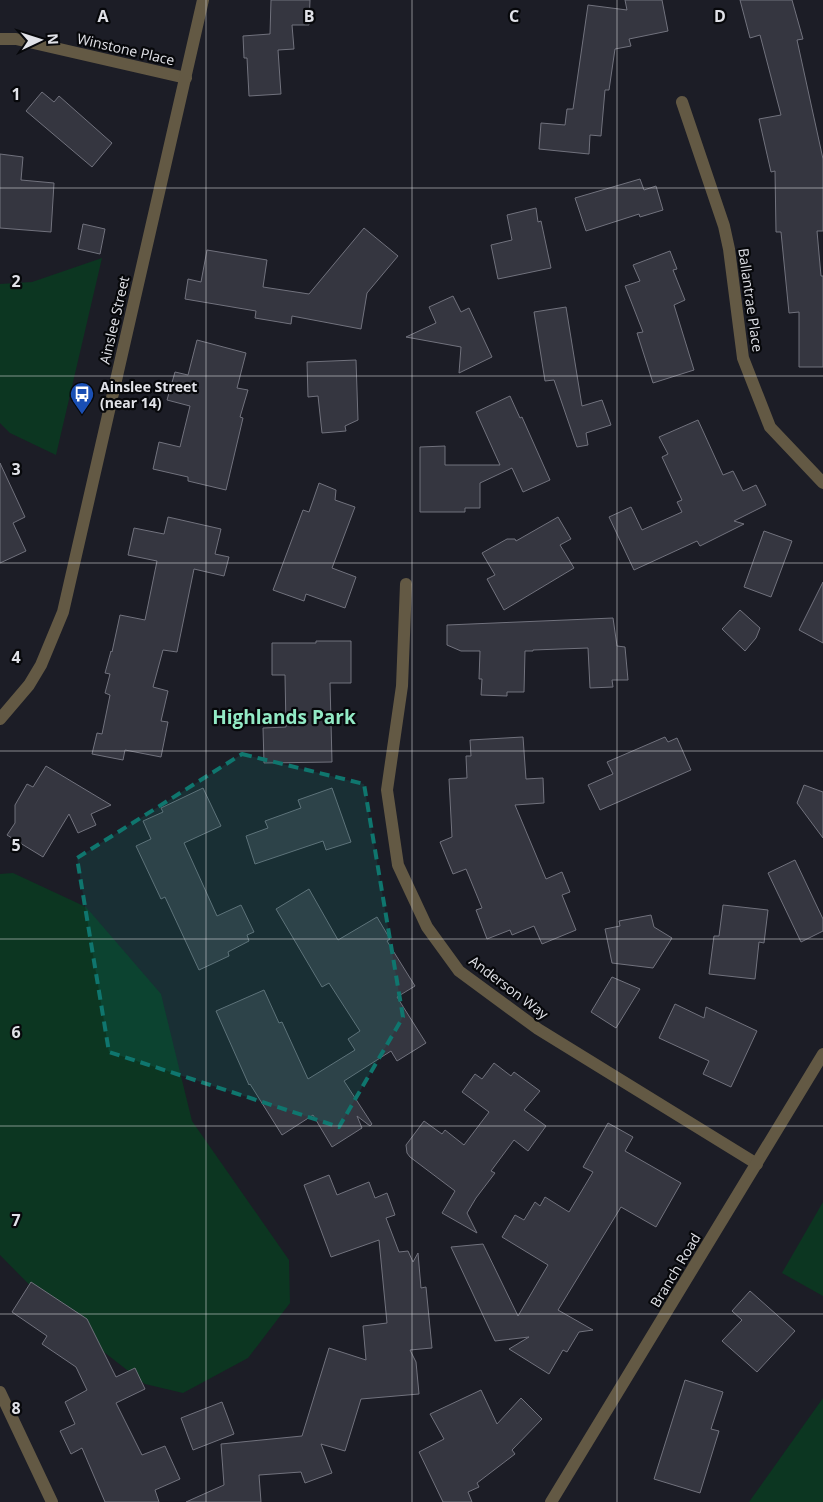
<svg xmlns="http://www.w3.org/2000/svg" width="823" height="1502" font-family="'Open Sans',sans-serif">
<style>
.green{fill:#0c3621}
.building{fill:#353640;stroke:#71727d}
.lines{fill:none;stroke-linecap:round;stroke-linejoin:round}
.minor{stroke:#635944;stroke-width:12}
.marked{fill:#0f766e;fill-opacity:0.2;stroke:#0f766e;stroke-width:4;stroke-dasharray:10 6;stroke-linejoin:round}
.grid{fill:none;stroke:#e1e2e8;stroke-width:1;stroke-opacity:0.55}
.labels{text-anchor:middle;dominant-baseline:central;stroke-width:4.5;stroke-linejoin:round;paint-order:stroke}
.street-label{font-size:14px;fill:#e1e2e8;stroke:#07080b}
.poi-label{font-size:14px;font-weight:bold;fill:#e1e2e8;stroke:#07080b;text-anchor:start}
.district-label{font-size:19px;font-weight:bold;fill:#92eac5;stroke:#07080b}
.grid-label{font-size:16px;text-anchor:middle;font-weight:bold;fill:#e1e2e8;stroke:#07080b;stroke-width:4.5;stroke-linejoin:round;paint-order:stroke}
</style>
<rect width="100%" height="100%" fill="#1c1d26"/>
<!-- green -->
<g class="green">
<path d="M 102,258 L 56,455 L 10,433 L 0,423 L 0,284 L 32,282 Z"/>
<path d="M 13,873 L 86,907 L 161,994 L 192,1121 L 289,1260 L 290,1303 L 248,1358 L 183,1393 L 145,1384 L 68,1324 L 0,1255 L 0,874 Z"/>
<path d="M 823,1202 L 823,1296 L 782,1273 Z"/>
<path d="M 823,1398 L 823,1502 L 749,1502 Z"/>
</g>
<!-- building -->
<g class="building">
<path d="M 271,0 L 310,0 L 309,25 L 292,25 L 294,49 L 278,50 L 281,94 L 249,96 L 247,58 L 244,58 L 243,36 L 270,34 Z"/>
<path d="M 625,0 L 662,0 L 668,31 L 629,39 L 631,46 L 615,49 L 609,90 L 605,90 L 601,136 L 590,135 L 589,154 L 539,149 L 541,123 L 565,125 L 567,109 L 573,109 L 588,5 L 627,10 Z"/>
<path d="M 740,0 L 792,0 L 803,39 L 797,40 L 823,159 L 823,231 L 817,231 L 821,276 L 823,276 L 823,367 L 799,367 L 799,312 L 789,313 L 781,232 L 776,232 L 775,171 L 771,172 L 759,119 L 781,115 L 760,35 L 750,38 Z"/>
<path d="M 42,92 L 54,102 L 59,96 L 112,143 L 92,167 L 26,111 Z"/>
<path d="M 0,154 L 23,157 L 21,180 L 54,183 L 51,232 L 0,228 Z"/>
<path d="M 640,179 L 644,190 L 656,186 L 663,210 L 640,217 L 639,214 L 586,231 L 575,198 Z"/>
<path d="M 536,208 L 538,222 L 541,221 L 551,268 L 498,279 L 491,245 L 512,240 L 507,215 Z"/>
<path d="M 83,224 L 105,229 L 100,254 L 78,249 Z"/>
<path d="M 364,228 L 398,256 L 367,293 L 361,329 L 292,316 L 291,324 L 255,318 L 256,311 L 185,299 L 188,279 L 201,282 L 207,250 L 267,260 L 263,287 L 309,294 Z"/>
<path d="M 670,251 L 677,269 L 673,270 L 685,300 L 674,305 L 694,370 L 653,383 L 637,333 L 643,332 L 625,286 L 640,281 L 633,265 Z"/>
<path d="M 453,296 L 461,312 L 469,308 L 492,357 L 459,373 L 461,347 L 406,337 L 436,323 L 429,307 Z"/>
<path d="M 566,307 L 582,406 L 602,400 L 611,425 L 586,433 L 588,445 L 577,447 L 554,380 L 545,381 L 534,312 Z"/>
<path d="M 197,340 L 246,353 L 237,388 L 248,390 L 240,417 L 243,418 L 226,490 L 188,481 L 188,477 L 153,469 L 159,442 L 180,447 L 190,406 L 167,400 L 175,372 L 188,375 Z"/>
<path d="M 356,360 L 358,420 L 345,426 L 346,431 L 322,433 L 318,396 L 308,397 L 307,362 Z"/>
<path d="M 510,396 L 520,418 L 522,417 L 550,480 L 523,492 L 512,468 L 480,483 L 480,508 L 465,508 L 465,512 L 420,512 L 420,447 L 445,446 L 445,465 L 500,465 L 476,412 Z"/>
<path d="M 698,420 L 723,475 L 733,471 L 743,491 L 756,485 L 766,505 L 734,521 L 744,524 L 700,546 L 697,541 L 634,570 L 609,517 L 631,507 L 642,530 L 682,512 L 677,502 L 682,500 L 662,457 L 668,454 L 659,437 Z"/>
<path d="M 0,463 L 25,517 L 13,523 L 26,551 L 0,563 Z"/>
<path d="M 319,483 L 336,490 L 335,500 L 355,507 L 332,568 L 356,577 L 345,608 L 306,594 L 304,601 L 273,590 L 303,510 L 309,512 Z"/>
<path d="M 168,517 L 221,529 L 215,554 L 229,557 L 224,576 L 194,569 L 177,652 L 163,650 L 153,687 L 168,691 L 161,721 L 168,722 L 161,757 L 125,750 L 123,760 L 92,754 L 97,733 L 102,734 L 110,695 L 105,693 L 110,674 L 105,673 L 111,651 L 112,652 L 120,615 L 145,620 L 157,561 L 128,555 L 134,528 L 164,534 Z"/>
<path d="M 558,517 L 571,539 L 560,545 L 574,568 L 504,610 L 487,579 L 495,575 L 482,553 L 507,539 L 515,539 L 516,541 Z"/>
<path d="M 764,531 L 792,541 L 771,597 L 744,587 Z"/>
<path d="M 823,582 L 823,643 L 799,630 Z"/>
<path d="M 740,610 L 760,628 L 756,638 L 745,651 L 722,629 Z"/>
<path d="M 613,618 L 617,646 L 625,647 L 628,680 L 612,680 L 613,687 L 590,688 L 588,648 L 533,650 L 533,651 L 525,651 L 524,692 L 507,692 L 507,696 L 481,695 L 482,679 L 479,679 L 480,651 L 461,651 L 447,645 L 447,625 Z"/>
<path d="M 316,641 L 351,641 L 351,683 L 330,683 L 332,762 L 264,763 L 263,728 L 286,727 L 285,675 L 272,675 L 272,643 L 316,643 Z"/>
<path d="M 523,737 L 526,779 L 543,778 L 544,803 L 515,805 L 546,879 L 562,872 L 570,892 L 562,895 L 576,930 L 542,944 L 534,926 L 512,935 L 510,930 L 487,939 L 476,910 L 482,908 L 466,869 L 453,874 L 440,842 L 452,837 L 449,779 L 467,778 L 466,756 L 471,756 L 470,740 Z"/>
<path d="M 665,737 L 668,742 L 677,738 L 691,770 L 600,810 L 588,785 L 613,774 L 607,762 Z"/>
<path d="M 46,766 L 111,805 L 91,814 L 96,825 L 78,833 L 69,814 L 43,857 L 7,835 L 15,823 L 15,805 L 27,784 L 33,787 Z"/>
<path d="M 804,785 L 823,792 L 823,838 L 797,803 Z"/>
<path d="M 203,788 L 221,826 L 184,843 L 217,916 L 241,905 L 254,932 L 247,935 L 249,941 L 228,952 L 229,956 L 199,970 L 165,897 L 161,899 L 136,846 L 151,839 L 143,821 L 163,812 L 161,808 Z"/>
<path d="M 332,788 L 351,842 L 326,850 L 323,841 L 255,864 L 246,836 L 268,828 L 265,821 L 301,808 L 298,800 Z"/>
<path d="M 795,860 L 823,919 L 823,931 L 801,942 L 768,873 Z"/>
<path d="M 309,889 L 338,940 L 377,917 L 390,939 L 387,941 L 415,986 L 397,997 L 426,1043 L 397,1061 L 391,1051 L 344,1081 L 372,1124 L 370,1126 L 357,1116 L 362,1128 L 332,1147 L 313,1115 L 282,1135 L 250,1084 L 249,1085 L 216,1011 L 264,990 L 279,1023 L 282,1022 L 308,1079 L 355,1050 L 348,1039 L 360,1031 L 329,983 L 322,987 L 276,909 Z"/>
<path d="M 723,905 L 768,910 L 764,943 L 759,942 L 755,979 L 709,974 L 714,936 L 719,936 Z"/>
<path d="M 651,915 L 654,927 L 672,938 L 653,968 L 612,963 L 605,929 L 620,926 L 619,921 Z"/>
<path d="M 612,977 L 640,989 L 616,1028 L 591,1012 Z"/>
<path d="M 675,1004 L 704,1018 L 706,1007 L 757,1031 L 731,1087 L 703,1074 L 709,1061 L 659,1038 Z"/>
<path d="M 494,1063 L 511,1076 L 514,1072 L 540,1091 L 524,1110 L 546,1126 L 528,1151 L 514,1140 L 491,1171 L 495,1173 L 476,1198 L 467,1213 L 477,1233 L 442,1213 L 455,1191 L 410,1157 L 407,1153 L 406,1145 L 424,1121 L 442,1134 L 445,1130 L 464,1145 L 489,1112 L 462,1092 L 475,1074 L 482,1079 Z"/>
<path d="M 608,1123 L 633,1137 L 625,1151 L 681,1183 L 656,1227 L 621,1207 L 558,1310 L 593,1330 L 579,1332 L 567,1352 L 563,1350 L 549,1374 L 509,1349 L 529,1337 L 495,1341 L 451,1247 L 483,1244 L 518,1316 L 548,1265 L 502,1237 L 515,1215 L 524,1220 L 535,1202 L 540,1206 L 545,1197 L 569,1212 L 593,1172 L 583,1167 Z"/>
<path d="M 329,1175 L 337,1195 L 369,1182 L 375,1198 L 387,1193 L 395,1215 L 386,1218 L 399,1252 L 408,1251 L 413,1262 L 418,1253 L 421,1288 L 426,1287 L 432,1348 L 410,1350 L 416,1362 L 419,1394 L 361,1399 L 345,1451 L 321,1444 L 332,1473 L 305,1483 L 301,1472 L 259,1475 L 261,1502 L 186,1502 L 224,1485 L 221,1444 L 302,1436 L 329,1348 L 366,1360 L 363,1326 L 387,1323 L 379,1240 L 331,1257 L 304,1185 Z"/>
<path d="M 31,1282 L 87,1319 L 116,1377 L 135,1368 L 145,1389 L 116,1403 L 142,1455 L 165,1446 L 180,1479 L 155,1490 L 159,1502 L 105,1502 L 82,1448 L 71,1454 L 60,1431 L 75,1424 L 65,1402 L 87,1390 L 76,1367 L 42,1344 L 47,1336 L 12,1312 Z"/>
<path d="M 750,1291 L 795,1331 L 757,1372 L 722,1341 L 742,1320 L 732,1311 Z"/>
<path d="M 685,1380 L 723,1392 L 711,1429 L 719,1431 L 700,1493 L 654,1479 Z"/>
<path d="M 481,1390 L 497,1424 L 521,1398 L 542,1419 L 512,1450 L 515,1454 L 477,1483 L 479,1487 L 468,1492 L 472,1502 L 443,1502 L 419,1452 L 444,1439 L 430,1414 Z"/>
<path d="M 222,1402 L 234,1434 L 193,1450 L 181,1418 Z"/>
</g>
<g class="lines">
<!-- minor -->
<g class="minor">
<path d="M 0,39 L 16,39 L 186,78"/>
<path d="M 682,102 L 724,226 L 729,249 L 743,358 L 770,427 L 823,483"/>
<path d="M 406,584 L 402,686 L 387,790 L 398,865 L 427,927 L 459,971 L 538,1029 L 757,1164"/>
<path d="M 0,719 L 29,685 L 41,665 L 63,612 L 203,0"/>
<path d="M 0,1392 L 52,1502"/>
<path d="M 551,1502 L 823,1054"/>
</g>
</g>
<!-- marked area -->
<path class="marked" d="M 242,754 L 364,784 L 403,1017 L 339,1127 L 109,1052 L 77,858 Z"/>
<!-- grid -->
<path class="grid" d="M 206,0 L 206,1502M 412,0 L 412,1502M 617,0 L 617,1502M 0,188 L 823,188M 0,376 L 823,376M 0,563 L 823,563M 0,751 L 823,751M 0,939 L 823,939M 0,1126 L 823,1126M 0,1314 L 823,1314"/>
<!-- icons -->
<defs>
<g id="bus-pin" transform="scale(1.25)"><path d="M0 17L-7.5 6A9.5 9.5 0 1 1 7.5 6Z" fill="#1a4fb4" stroke="#07080b"/><path d="M-5-6H5V4H4V6H2V4H-2V6H-4V4H-5ZM-3.5-4V0h7V-4ZM-3.5 1.2v1.5H-2V1.2ZM2 1.2v1.5H3.5V1.2Z" fill="#fff"/></g>
</defs>
<g fill-rule="evenodd">
<use href="#bus-pin" x="82" y="394"/>
</g>
<g class="labels">
<!-- street labels -->
<g class="street-label">
<text transform="translate(126 49) rotate(13)">Winstone Place</text>
<text transform="translate(751 300) rotate(82)">Ballantrae Place</text>
<text transform="translate(114 320) rotate(-77)">Ainslee Street</text>
<text transform="translate(509 987) rotate(37)">Anderson Way</text>
<text transform="translate(675 1270) rotate(-59)">Branch Road</text>
</g>
<!-- poi labels -->
<g class="poi-label">
<text x="100" y="386">Ainslee Street<tspan x="100" dy="16">(near 14)</tspan></text>
</g>
<!-- district labels -->
<g class="district-label">
<text x="284" y="717">Highlands Park</text>
</g>
</g>
<g class="grid-label">
<text x="103" y="22">A</text>
<text x="309" y="22">B</text>
<text x="514" y="22">C</text>
<text x="720" y="22">D</text>
<text x="16" y="100">1</text>
<text x="16" y="287">2</text>
<text x="16" y="475">3</text>
<text x="16" y="663">4</text>
<text x="16" y="851">5</text>
<text x="16" y="1038">6</text>
<text x="16" y="1226">7</text>
<text x="16" y="1414">8</text>
</g>
<!-- north arrow -->
<g transform="translate(40 40) rotate(86)" stroke="#07080b" stroke-width="4" paint-order="stroke">
<path d="M0-4L9 19L0 12L-9 19Z" fill="#e1e2e8"/>
<text y="-8" font-size="14" font-weight="bold" text-anchor="middle" fill="#e1e2e8">N</text>
</g>
</svg>
